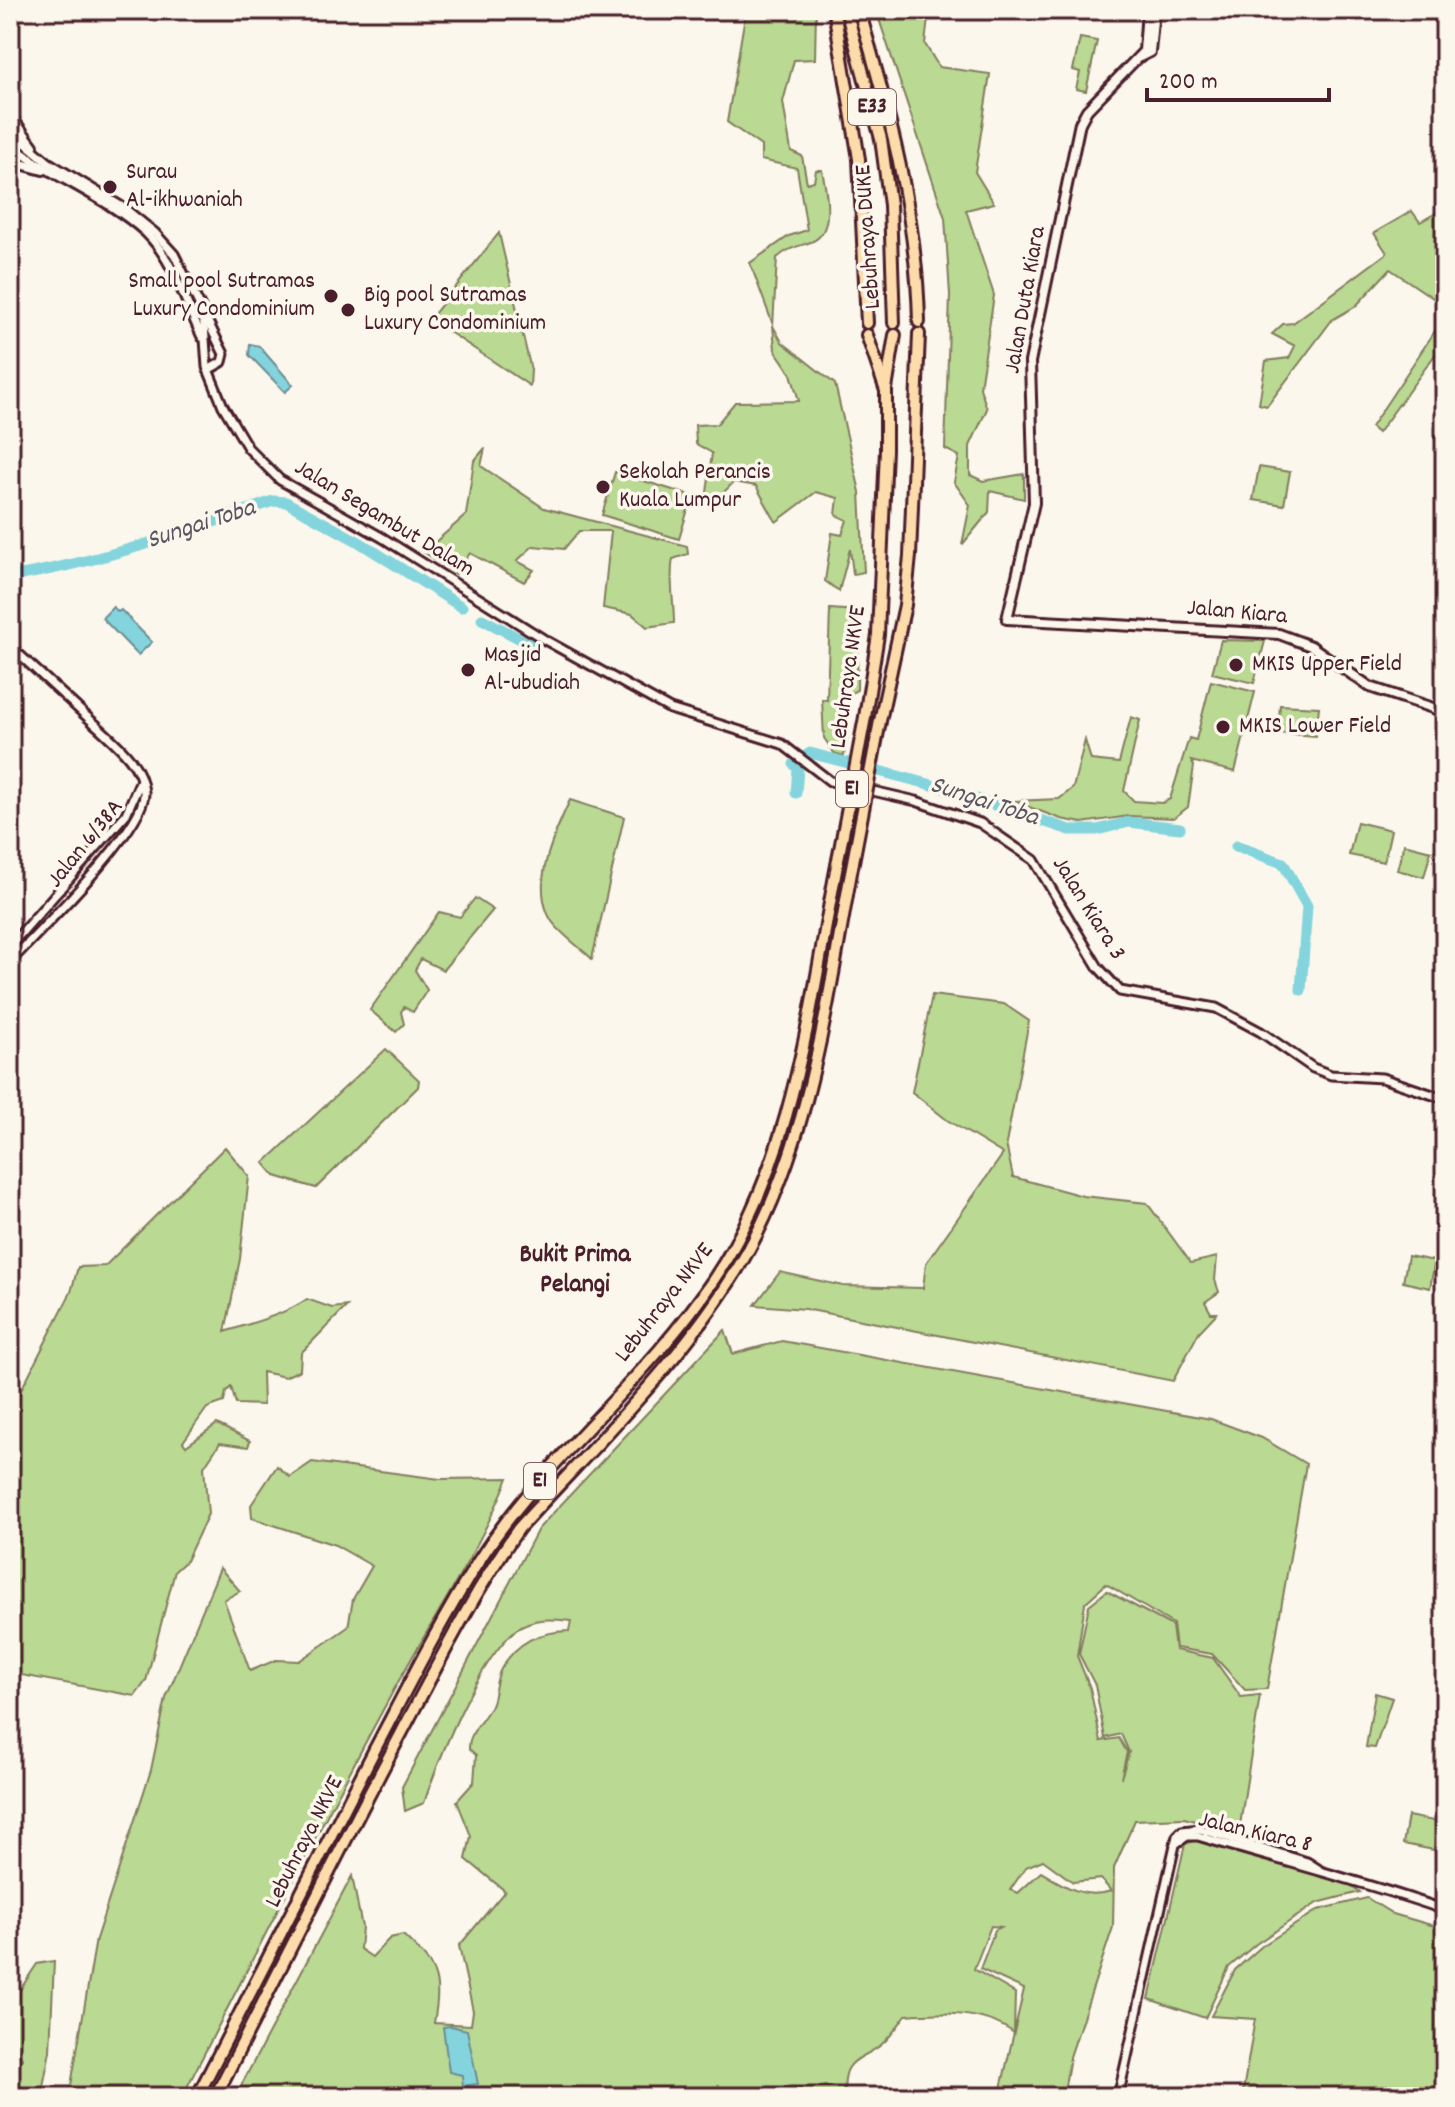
<svg xmlns="http://www.w3.org/2000/svg" width="1455" height="2107" font-family="Dekko,sans-serif">
<style>
.green{fill:#bad992;stroke:#827c5e;stroke-width:2;fill-rule:evenodd}
.water{fill:#83d4dc;stroke:#6c8c95;stroke-width:2}
.lines{fill:none;stroke-linecap:round;stroke-linejoin:round}
.river{stroke:#83d4dc;stroke-width:11}
.tertiary-casing{stroke:#4a1f2b;stroke-width:13}
.secondary-casing{stroke:#4a1f2b;stroke-width:14}
.motorway-casing{stroke:#4a1f2b;stroke-width:16}
.tertiary{stroke:#fbf7ec;stroke-width:7}
.secondary{stroke:#fbf7ec;stroke-width:8}
.motorway{stroke:#fddcac;stroke-width:10}
.motorway-bridge-casing{stroke:#4a1f2b;stroke-width:16;stroke-linecap:butt}
.motorway-bridge{stroke:#fddcac;stroke-width:10}
.poi-dot{fill:#4a1f2b;stroke:#fbf7ec;stroke-width:3}
.labels{text-anchor:middle;dominant-baseline:central;stroke-width:7;stroke-linejoin:round;paint-order:stroke}
.shield{fill:#fbf7ec;stroke:#7f6065;stroke-width:2}
.shield-label{font-size:22px;font-weight:bold;fill:#4a1f2b}
.poi-label{font-size:24px;fill:#4a1f2b;stroke:#fbf7ec;text-anchor:start}
.street-label{font-size:24px;fill:#4a1f2b;stroke:#fbf7ec}
.water-label{font-size:26px;font-style:italic;fill:#5b5560;stroke:#fbf7ec}
.neighbourhood-label{font-size:26px;font-weight:bold;fill:#4a1f2b;stroke:#fbf7ec}
</style>
<rect width="100%" height="100%" fill="#fbf7ec"/>
<filter id="ink" filterUnits="userSpaceOnUse"><feTurbulence type="fractalNoise" baseFrequency=".0125" numOctaves="2"/><feDisplacementMap in="SourceGraphic" scale="16" xChannelSelector="R" yChannelSelector="G"/><feConvolveMatrix kernelMatrix="1 2 1 2 8 2 1 2 1" color-interpolation-filters="sRGB"/></filter>
<g filter="url(#ink)">
<!-- green -->
<g class="green">
<path d="M 746,10 L 816,10 L 815,59 L 794,60 L 783,102 L 791,151 L 802,156 L 807,183 L 814,181 L 816,170 L 822,170 C 826,189 836,233 811,242 C 797,247 788,248 777,258 L 773,326 L 782,342 L 835,384 L 860,492 L 864,572 L 853,574 L 850,549 L 839,591 L 825,581 L 832,533 L 842,535 L 847,520 L 836,515 L 838,498 L 816,492 L 776,522 L 756,486 L 734,482 L 720,496 L 707,493 L 712,453 L 696,444 L 695,425 L 717,424 L 735,402 L 799,401 L 791,374 L 775,350 L 773,325 L 750,263 L 789,236 L 807,230 L 797,168 L 761,160 L 761,146 L 727,122 Z"/>
<path d="M 876,10 L 929,10 L 925,44 L 939,67 L 990,74 L 975,172 L 994,203 L 966,210 L 994,295 L 980,388 L 987,409 L 970,446 L 970,475 L 983,481 L 1024,474 L 1024,499 L 990,491 L 989,512 L 962,545 L 970,505 L 954,482 L 959,456 L 945,449 L 950,295 L 945,218 Z"/>
<path d="M 1080,38 L 1097,41 L 1086,91 L 1076,89 L 1080,72 L 1073,70 Z"/>
<path d="M 1445,208 L 1445,306 L 1390,269 L 1356,306 L 1332,320 L 1267,406 L 1259,404 L 1266,361 L 1289,358 L 1295,346 L 1272,334 L 1283,324 L 1293,323 L 1387,253 L 1374,233 L 1412,211 L 1420,222 Z"/>
<path d="M 499,233 L 531,370 L 530,386 L 430,319 Z"/>
<path d="M 1445,316 L 1445,341 L 1378,433 L 1371,427 Z"/>
<path d="M 485,448 L 481,466 L 544,508 L 687,546 L 688,554 L 673,559 C 669,578 674,602 674,623 L 647,627 L 632,614 L 603,608 L 611,531 L 579,531 L 564,549 L 533,546 L 517,561 L 534,570 L 524,582 L 470,553 L 456,574 L 424,552 L 466,515 L 474,461 Z"/>
<path d="M 1259,467 L 1290,472 L 1284,505 L 1253,500 Z"/>
<path d="M 615,472 L 692,496 L 679,539 L 602,515 Z"/>
<path d="M 830,609 L 858,611 L 857,690 L 840,699 L 841,725 L 848,731 L 844,756 L 834,753 L 824,738 L 822,699 L 827,700 Z"/>
<path d="M 1221,640 L 1265,641 L 1254,683 L 1212,673 Z"/>
<path d="M 1211,681 L 1255,692 L 1235,772 L 1191,761 L 1194,766 L 1188,807 L 1174,818 L 1129,816 L 1082,823 L 1061,819 L 1013,801 L 1059,799 L 1073,788 L 1085,740 L 1091,760 L 1119,763 L 1131,717 L 1140,720 L 1124,791 L 1134,801 L 1162,803 L 1170,799 L 1189,738 L 1196,740 Z"/>
<path d="M 1280,705 L 1319,707 L 1316,736 L 1278,733 Z"/>
<path d="M 570,800 L 624,817 L 592,959 C 580,947 560,934 551,920 C 530,884 554,834 570,800 Z"/>
<path d="M 1357,822 L 1391,830 L 1384,862 L 1349,855 Z"/>
<path d="M 1404,844 L 1431,851 L 1424,877 L 1397,870 Z"/>
<path d="M 475,898 L 493,910 L 443,970 L 421,959 L 415,970 L 427,990 L 413,1012 L 404,1007 L 401,1012 L 404,1024 L 396,1032 L 370,1010 L 439,912 L 460,917 Z"/>
<path d="M 932,995 L 1004,1004 L 1029,1021 L 1006,1144 L 1013,1177 L 1083,1196 L 1147,1203 L 1191,1263 L 1217,1257 L 1215,1280 L 1219,1292 L 1205,1302 L 1211,1313 L 1217,1313 L 1199,1332 L 1173,1381 L 805,1309 L 755,1305 L 780,1272 L 843,1286 L 923,1288 L 926,1263 L 1003,1154 L 947,1120 L 912,1092 Z"/>
<path d="M 386,1049 L 419,1080 L 418,1087 L 316,1188 L 275,1176 L 264,1163 Z"/>
<path d="M 225,1147 L 249,1176 L 240,1259 L 225,1332 C 253,1322 282,1316 307,1299 L 332,1308 L 347,1306 L 301,1353 L 300,1370 L 285,1377 L 262,1372 L 263,1405 L 236,1404 L 231,1387 L 226,1392 L 224,1402 L 207,1408 L 183,1442 L 186,1446 L 217,1424 L 250,1441 L 248,1447 L 220,1443 L 204,1467 L 208,1514 L 186,1561 L 175,1571 L 146,1681 L 135,1696 L 10,1673 L 10,1390 L 18,1396 L 71,1292 L 78,1267 L 105,1266 Z"/>
<path d="M 1408,1256 L 1435,1261 L 1430,1288 L 1403,1282 Z"/>
<path d="M 725,1330 L 733,1354 L 782,1341 L 1211,1419 L 1262,1438 L 1306,1464 L 1267,1689 L 1245,1690 L 1212,1654 L 1176,1648 L 1173,1624 L 1106,1584 L 1085,1603 L 1077,1656 L 1090,1688 L 1101,1741 L 1119,1738 L 1127,1752 L 1121,1778 L 1129,1752 L 1121,1734 L 1105,1738 L 1095,1685 L 1079,1654 L 1089,1605 L 1107,1591 L 1172,1626 L 1175,1650 L 1213,1658 L 1241,1697 L 1260,1695 L 1239,1832 L 1184,1818 L 1135,1820 L 1114,1868 L 1113,1927 L 1070,2057 L 1063,2097 L 999,2097 L 1024,1989 L 980,1969 L 995,1930 L 1001,1927 L 991,1926 L 974,1969 L 1015,1993 L 1014,2033 C 984,2011 942,2012 906,2015 C 899,2024 891,2037 881,2045 C 859,2062 841,2057 845,2097 L 235,2097 L 352,1876 L 362,1927 L 360,1949 L 372,1957 L 390,1938 L 403,1935 C 437,1967 442,1976 434,2023 L 471,2025 L 473,2011 L 459,1946 L 505,1891 L 466,1859 L 471,1836 L 457,1801 L 474,1782 L 476,1755 L 469,1749 C 468,1731 485,1720 491,1705 C 496,1694 495,1679 501,1669 C 517,1641 539,1632 569,1631 L 571,1621 C 552,1619 533,1617 517,1629 C 478,1660 440,1756 424,1803 L 405,1811 L 402,1787 L 538,1529 ZM 1043,1860 L 1073,1882 L 1101,1879 L 1111,1891 C 1085,1900 1062,1885 1041,1872 L 1018,1893 L 1010,1890 L 1026,1867 Z"/>
<path d="M 312,1462 L 440,1479 L 508,1478 C 478,1554 429,1624 390,1697 C 318,1829 251,1963 182,2097 L 69,2097 L 96,1939 L 151,1770 L 166,1698 L 220,1568 L 240,1591 L 224,1600 L 250,1671 L 276,1660 L 299,1661 L 348,1627 L 353,1599 L 372,1566 L 335,1545 L 252,1518 L 251,1505 L 277,1466 L 290,1477 Z"/>
<path d="M 1375,1693 L 1392,1698 L 1375,1748 L 1366,1747 Z"/>
<path d="M 1408,1816 L 1439,1822 L 1434,1850 L 1403,1844 Z"/>
<path d="M 1202,1838 L 1345,1881 L 1360,1892 L 1317,1903 L 1256,1944 L 1229,1967 L 1205,2018 L 1149,1999 L 1185,1844 Z"/>
<path d="M 1367,1898 L 1393,1914 L 1445,1929 L 1445,2097 L 1242,2097 L 1255,2019 L 1211,2016 L 1235,1970 L 1262,1946 L 1318,1910 Z"/>
<path d="M 54,1961 L 50,2051 L 41,2097 L 10,2097 L 10,2077 L 22,2059 C 0,2017 12,2001 37,1964 Z"/>
</g>
<!-- water -->
<g class="water">
<path d="M 250,344 L 259,346 L 293,385 L 285,392 L 249,355 Z"/>
<path d="M 113,607 L 118,612 L 121,610 L 152,642 L 138,655 L 102,618 Z"/>
<path d="M 451,2026 L 467,2030 L 478,2084 L 463,2086 L 462,2075 L 449,2072 L 443,2027 Z"/>
</g>
<g class="lines">
<!-- river -->
<g class="river">
<path d="M 10,577 C 100,562 187,532 273,501 L 286,502 L 359,542 L 462,607"/>
<path d="M 482,619 L 530,644"/>
<path d="M 796,793 L 798,769 L 794,764 L 810,753 L 940,787 L 1070,830 L 1097,830 L 1129,822 L 1180,828"/>
<path d="M 1236,846 L 1283,863 L 1307,906 L 1301,990"/>
</g>
<!-- tertiary casing -->
<g class="tertiary-casing">
<g id="tertiary">
<path d="M 12,132 L 48,162 L 124,208 L 155,233 L 174,254 L 224,354 L 222,362 L 208,370"/>
<path d="M 10,144 C 52,178 106,196 146,233 C 174,260 185,303 202,337"/>
<path d="M 203,311 L 207,367 L 223,406 L 248,448 L 280,480 L 383,538 L 545,640 L 670,709 L 782,744 L 830,781 L 916,801 L 980,823 L 1034,860 L 1098,967 L 1120,991 L 1216,1008 L 1261,1032 L 1313,1068 L 1331,1075 L 1382,1078 L 1445,1099"/>
<path d="M 10,646 L 96,725"/>
<path d="M 10,946 L 126,814 L 140,782"/>
<path d="M 10,962 C 37,933 148,826 144,792 C 141,762 115,743 95,724"/>
<path d="M 1175,1844 L 1187,1836 L 1198,1836 C 1281,1861 1363,1881 1445,1910"/>
<path d="M 1118,2097 L 1177,1836 L 1182,1831 L 1200,1829 L 1307,1862 L 1318,1869"/>
</g>
</g>
<!-- secondary casing -->
<g class="secondary-casing">
<g id="secondary">
<path d="M 1147,10 L 1144,51 L 1087,110 L 1080,123 L 1030,362 L 1034,503 L 1007,619 L 1279,634 L 1311,646 L 1370,687 L 1445,712"/>
<path d="M 10,37 L 13,37"/>
<path d="M 1140,57 L 1150,52 L 1154,10"/>
<path d="M 10,115 L 33,146"/>
<path d="M 10,129 L 12,146"/>
<path d="M 10,161 L 43,170"/>
</g>
</g>
<!-- motorway casing -->
<g class="motorway-casing">
<g id="motorway">
<path d="M 834,10 L 859,159 L 867,323"/>
<path d="M 846,10 L 881,139 L 890,205 L 894,323"/>
<path d="M 859,10 C 889,113 917,214 919,322"/>
<path d="M 886,389 L 895,335"/>
<path d="M 865,717 L 878,635 L 886,450 L 886,391 L 867,335"/>
<path d="M 880,721 L 905,605 L 910,556 L 919,334"/>
<path d="M 197,2097 C 257,1981 315,1865 375,1749 C 408,1686 440,1622 478,1562 C 544,1458 646,1382 714,1279 C 796,1156 810,1002 838,860"/>
<path d="M 215,2097 C 277,1976 337,1854 401,1734 C 438,1664 473,1593 519,1528 C 597,1442 685,1359 744,1258 C 812,1140 828,994 853,862"/>
</g>
</g>
<!-- tertiary -->
<use href="#tertiary" class="tertiary"/>
<!-- secondary -->
<use href="#secondary" class="secondary"/>
<!-- motorway -->
<use href="#motorway" class="motorway"/>
<!-- motorway-bridge casing -->
<g class="motorway-bridge-casing">
<g id="motorway-bridge">
<path d="M 838,860 L 865,717"/>
<path d="M 853,862 L 880,721"/>
</g>
</g>
<!-- motorway-bridge -->
<use href="#motorway-bridge" class="motorway-bridge"/>
</g>
</g>
<!-- markers -->
<g class="poi-dot">
<circle cx="110" cy="187" r="8"/>
<circle cx="331" cy="296" r="8"/>
<circle cx="348" cy="310" r="8"/>
<circle cx="603" cy="487" r="8"/>
<circle cx="1236" cy="665" r="8"/>
<circle cx="468" cy="670" r="8"/>
<circle cx="1223" cy="727" r="8"/>
</g>
<g class="labels">
<!-- shield labels -->
<g class="shield">
<rect x="848" y="89" width="48" height="36" rx="6"/>
<rect x="836" y="771" width="32" height="36" rx="6"/>
<rect x="524" y="1463" width="32" height="36" rx="6"/>
</g>
<g class="shield-label">
<text x="872" y="107">E33</text>
<text x="852" y="789">E1</text>
<text x="540" y="1481">E1</text>
</g>
<!-- poi labels -->
<g class="poi-label">
<text x="126" y="173">Surau<tspan x="126" dy="28">Al-ikhwaniah</tspan></text>
<text x="315" y="282" text-anchor="end">Small pool Sutramas<tspan x="315" dy="28">Luxury Condominium</tspan></text>
<text x="364" y="296">Big pool Sutramas<tspan x="364" dy="28">Luxury Condominium</tspan></text>
<text x="619" y="473">Sekolah Perancis<tspan x="619" dy="28">Kuala Lumpur</tspan></text>
<text x="484" y="656">Masjid<tspan x="484" dy="28">Al-ubudiah</tspan></text>
<text x="1252" y="665">MKIS Upper Field</text>
<text x="1239" y="727">MKIS Lower Field</text>
</g>
<!-- street labels -->
<g class="street-label">
<text transform="translate(869 237) rotate(-94)">Lebuhraya DUKE</text>
<text transform="translate(1026 300) rotate(-80)">Jalan Duta Kiara</text>
<text transform="translate(384 519) rotate(31)">Jalan Segambut Dalam</text>
<text transform="translate(1237 613) rotate(5)">Jalan Kiara</text>
<text transform="translate(849 677) rotate(-82)">Lebuhraya NKVE</text>
<text transform="translate(86 844) rotate(-51)">Jalan 6/38A</text>
<text transform="translate(1088 909) rotate(58)">Jalan Kiara 3</text>
<text transform="translate(665 1303) rotate(-52)">Lebuhraya NKVE</text>
<text transform="translate(1255 1833) rotate(13)">Jalan Kiara 8</text>
<text transform="translate(305 1842) rotate(-63)">Lebuhraya NKVE</text>
</g>
<!-- water labels -->
<g class="water-label">
<text transform="translate(201 525) rotate(-18)">Sungai Toba</text>
<text transform="translate(984 802) rotate(18)">Sungai Toba</text>
</g>
<!-- neighbourhood labels -->
<g class="neighbourhood-label">
<text x="575" y="1255">Bukit Prima<tspan x="575" dy="30">Pelangi</tspan></text>
</g>
</g>
<!-- margin -->
<rect width="1455" height="2107" fill="none" stroke="#fbf7ec" stroke-width="40"/>
<rect x="20" y="20" width="1415" height="2067" fill="none" stroke="#4a1f2b" stroke-width="3" filter="url(#ink)"/>
<!-- scale -->
<path d="M1147 88v12h182v-12" fill="none" stroke="#4a1f2b" stroke-width="4"/>
<text x="1159" y="88" font-size="24" fill="#4a1f2b" stroke="#fbf7ec" stroke-width="6" paint-order="stroke">200 m</text>
</svg>
